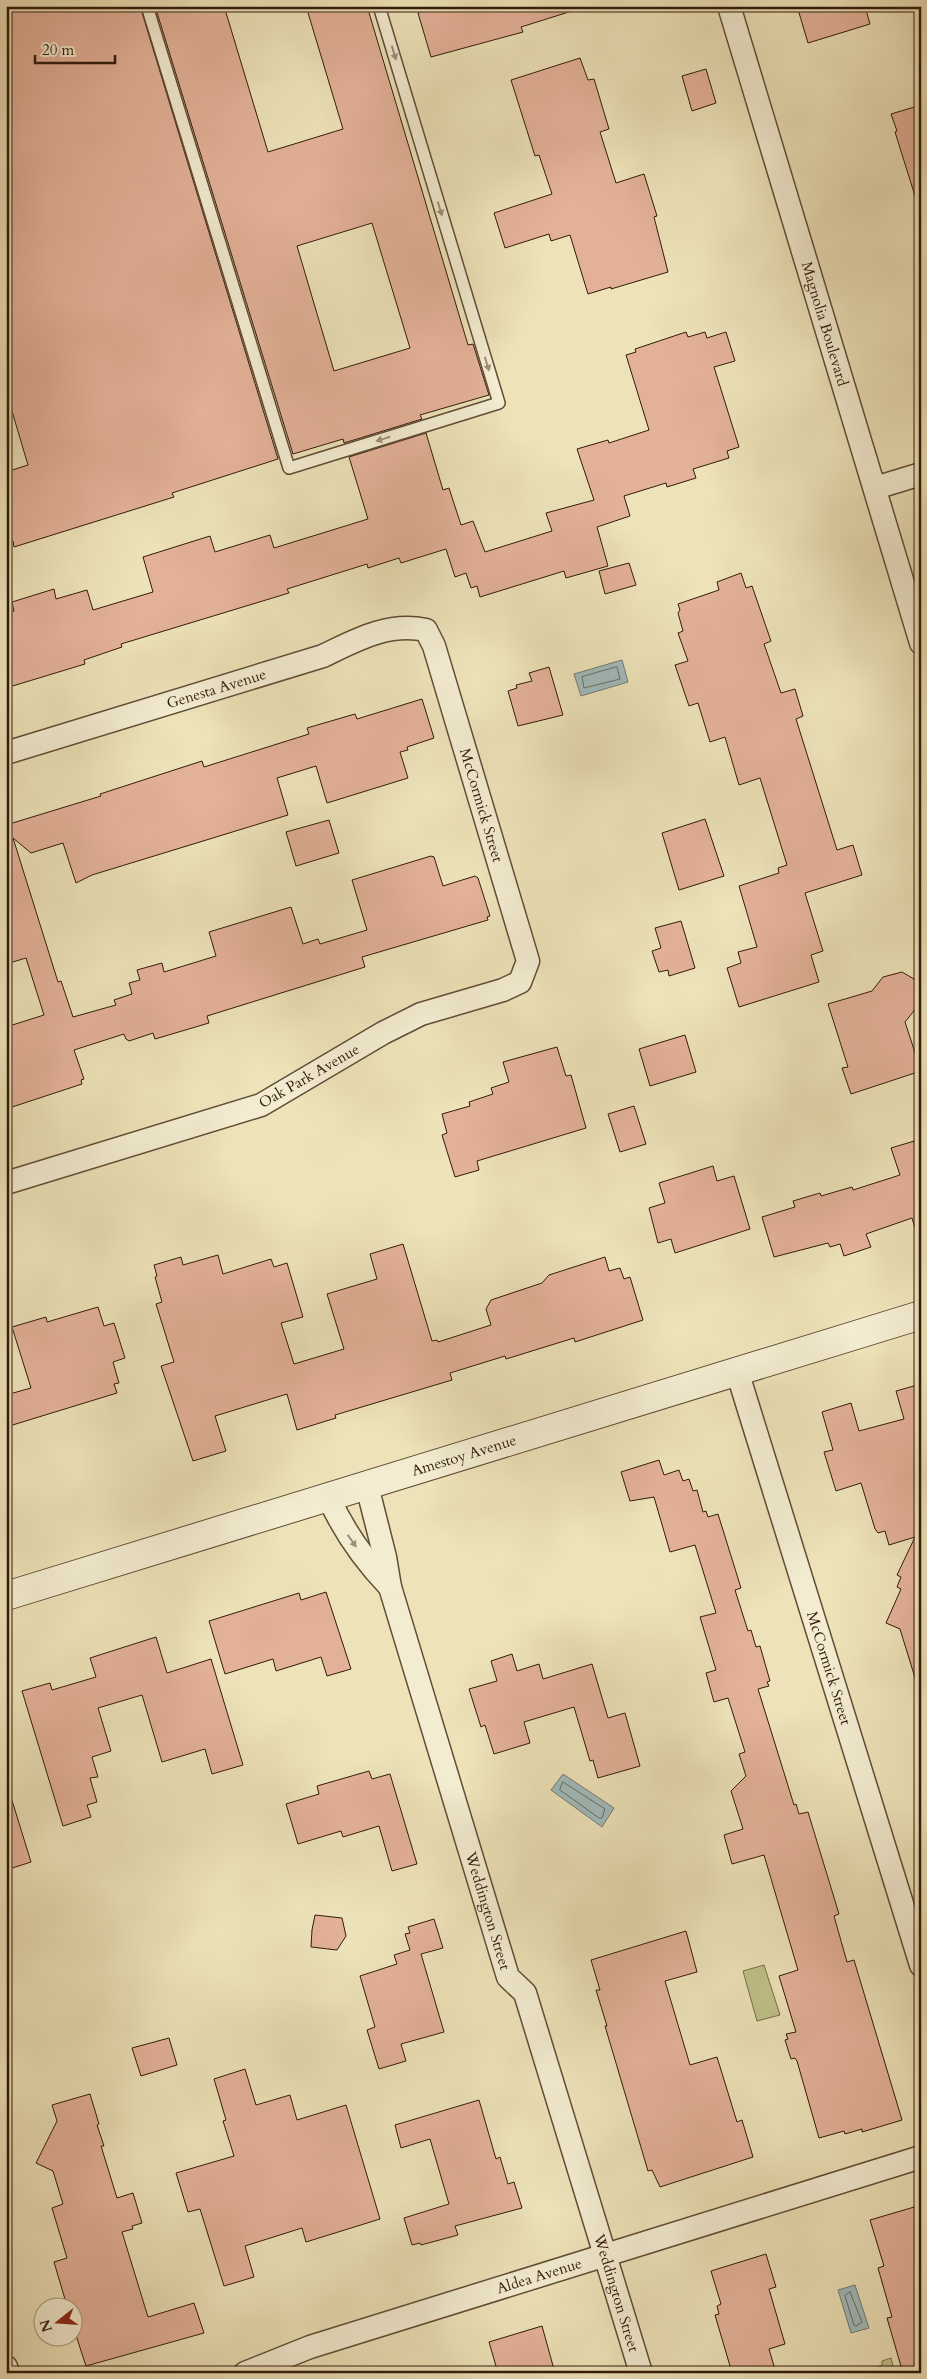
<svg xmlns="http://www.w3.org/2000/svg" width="927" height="2379" font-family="Cardo,serif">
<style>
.green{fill:#c0c189;stroke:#796e4a}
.water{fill:#a0babb;stroke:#747a75}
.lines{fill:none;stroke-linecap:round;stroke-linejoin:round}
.shore{stroke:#696a63;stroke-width:1}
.building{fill:#e3b198;stroke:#321a0b;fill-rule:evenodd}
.service-casing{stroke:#614c36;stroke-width:14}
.minor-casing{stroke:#614c36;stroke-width:25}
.tertiary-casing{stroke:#614c36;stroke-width:30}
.service{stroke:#f3ecd1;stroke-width:11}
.minor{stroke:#f3ecd1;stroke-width:22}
.tertiary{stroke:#f3ecd1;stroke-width:28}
.oneway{fill:#9c8e78}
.labels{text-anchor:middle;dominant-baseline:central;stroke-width:4.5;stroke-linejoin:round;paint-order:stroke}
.street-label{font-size:15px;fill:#321a0b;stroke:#f3ecd1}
</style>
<rect width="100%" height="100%" fill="#ede2b8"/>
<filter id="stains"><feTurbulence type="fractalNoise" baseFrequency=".004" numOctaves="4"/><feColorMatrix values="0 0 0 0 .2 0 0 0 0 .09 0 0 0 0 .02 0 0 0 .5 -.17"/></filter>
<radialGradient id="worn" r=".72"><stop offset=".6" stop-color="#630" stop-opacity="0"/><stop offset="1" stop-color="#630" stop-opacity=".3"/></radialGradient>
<!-- green -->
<g class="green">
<path d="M 764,1965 L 780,2015 L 757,2021 L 743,1971 Z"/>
<path d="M 891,2358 L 895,2373 L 863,2373 L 882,2365 L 882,2361 Z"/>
</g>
<!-- water -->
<g class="water">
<path d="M 622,660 L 628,682 L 581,696 L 574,674 Z"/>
<path d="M 563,1774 L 614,1808 L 602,1827 L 551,1790 Z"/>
<path d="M 855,2285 L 869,2328 L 851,2333 L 838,2290 Z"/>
</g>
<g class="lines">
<!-- shore -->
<g class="shore">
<path d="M 617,667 L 620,679 L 584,688 L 582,677 Z"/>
<path d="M 563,1782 L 605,1809 L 602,1818 L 599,1818 L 560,1790 Z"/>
<path d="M 850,2292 L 862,2322 L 856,2326 L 854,2325 L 845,2296 Z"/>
</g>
</g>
<!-- building -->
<g class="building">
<path d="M 6,6 L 140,6 L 278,459 L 172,493 L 174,497 L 14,547 L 13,541 L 6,543 L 6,472 L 28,465 L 6,391 Z"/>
<path d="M 155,6 L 224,6 L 268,152 L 343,129 L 306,6 L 367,6 L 468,345 L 473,344 L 489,395 L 420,415 L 422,419 L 344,443 L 343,439 L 293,454 ZM 372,223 L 410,348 L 334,371 L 297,246 Z"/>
<path d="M 439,6 L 571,6 L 572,11 L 521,27 L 523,32 L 431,57 L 418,13 Z"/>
<path d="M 797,6 L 865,6 L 870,24 L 808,43 Z"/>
<path d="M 580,58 L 588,80 L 594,79 L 609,129 L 600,132 L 616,183 L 644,174 L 657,216 L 654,217 L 668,272 L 611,289 L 611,287 L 588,294 L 570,235 L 551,241 L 549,234 L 505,248 L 494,213 L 552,194 L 539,155 L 535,156 L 511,80 Z"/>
<path d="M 706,69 L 716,103 L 692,111 L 682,76 Z"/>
<path d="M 921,105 L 921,198 L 916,199 L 895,132 L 897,131 L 891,114 Z"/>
<path d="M 686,332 L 688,337 L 705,332 L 707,338 L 726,332 L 735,361 L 714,367 L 739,447 L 727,451 L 729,458 L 693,469 L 696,478 L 667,487 L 666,483 L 624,496 L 630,516 L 597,527 L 608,566 L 566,578 L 564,571 L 480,597 L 477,586 L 471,588 L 466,573 L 455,577 L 446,549 L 401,563 L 399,558 L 368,568 L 367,564 L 287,589 L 289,593 L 121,644 L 122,647 L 84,660 L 85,664 L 6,688 L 6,614 L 14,611 L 12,602 L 54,589 L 56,599 L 87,590 L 93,610 L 153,592 L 143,557 L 210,536 L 215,552 L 270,535 L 274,548 L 368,519 L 349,457 L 426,433 L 443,490 L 449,488 L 461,525 L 473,521 L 485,552 L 552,531 L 546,513 L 594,500 L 577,449 L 608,440 L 609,443 L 649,430 L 626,355 L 636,352 L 635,349 Z"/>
<path d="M 629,563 L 636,585 L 605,594 L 599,571 Z"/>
<path d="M 741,573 L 746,588 L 752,586 L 771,641 L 764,644 L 781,693 L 795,689 L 803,716 L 796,719 L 837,850 L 853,845 L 862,875 L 805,893 L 823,951 L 811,955 L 819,982 L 739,1007 L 727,968 L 741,963 L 738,952 L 757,947 L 739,886 L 779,873 L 778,868 L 787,865 L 760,778 L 739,785 L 725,737 L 710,742 L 698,703 L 689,706 L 675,665 L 688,661 L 678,633 L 683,631 L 678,613 L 680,610 L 678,604 L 719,590 L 717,582 Z"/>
<path d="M 549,667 L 563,715 L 518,726 L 508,691 L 517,688 L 516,685 L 532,681 L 529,673 Z"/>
<path d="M 422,699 L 434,738 L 407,747 L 408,750 L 400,752 L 408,778 L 327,803 L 316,766 L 277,778 L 288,815 L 92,875 L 76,883 L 63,843 L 31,853 L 13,838 L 58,982 L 61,981 L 73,1017 L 116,1005 L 114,1000 L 132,994 L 129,983 L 140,980 L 137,970 L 162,963 L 164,972 L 216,956 L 209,932 L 291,907 L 303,944 L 318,939 L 320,944 L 367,930 L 352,880 L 431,856 L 434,857 L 443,886 L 475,876 L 478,878 L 490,916 L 487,917 L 488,920 L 362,957 L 365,967 L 207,1016 L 209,1023 L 155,1039 L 153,1033 L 129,1041 L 126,1039 L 124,1034 L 74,1050 L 84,1079 L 81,1080 L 82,1084 L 6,1109 L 6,1027 L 44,1015 L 26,958 L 6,964 L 6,825 L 101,796 L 100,794 L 202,761 L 204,767 L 309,734 L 307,728 L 355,714 L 357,719 Z"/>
<path d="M 705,819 L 724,876 L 679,890 L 662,833 Z"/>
<path d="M 329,820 L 339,853 L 296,866 L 286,832 Z"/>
<path d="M 681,921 L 695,968 L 669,976 L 668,970 L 659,972 L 652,951 L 661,948 L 655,928 Z"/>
<path d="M 902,972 L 921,983 L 921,1002 L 905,1022 L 921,1071 L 851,1094 L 842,1068 L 848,1067 L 828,1004 L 872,991 L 883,977 Z"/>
<path d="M 685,1035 L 696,1072 L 650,1086 L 639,1049 Z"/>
<path d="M 557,1047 L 566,1076 L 571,1075 L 586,1128 L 477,1161 L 479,1170 L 455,1177 L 442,1135 L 447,1133 L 442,1114 L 470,1106 L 469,1102 L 493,1094 L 491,1088 L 509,1082 L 503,1062 Z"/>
<path d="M 634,1106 L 646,1144 L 620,1152 L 608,1114 Z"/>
<path d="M 921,1139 L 921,1227 L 915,1228 L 912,1218 L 866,1234 L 871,1247 L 844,1256 L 840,1244 L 830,1247 L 828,1243 L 774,1257 L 762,1217 L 795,1207 L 793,1201 L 820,1193 L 821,1196 L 852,1187 L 853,1190 L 900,1175 L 891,1148 Z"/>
<path d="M 713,1166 L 717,1181 L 734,1176 L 750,1229 L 675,1253 L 671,1239 L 658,1243 L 649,1208 L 665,1203 L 659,1183 Z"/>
<path d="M 403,1244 L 432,1341 L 437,1340 L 438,1342 L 491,1325 L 486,1309 L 491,1300 L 542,1283 L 549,1275 L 605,1257 L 609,1271 L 620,1268 L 624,1279 L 630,1277 L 643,1320 L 575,1342 L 574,1338 L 506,1359 L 505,1356 L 450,1373 L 452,1380 L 335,1415 L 336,1418 L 297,1430 L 287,1394 L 215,1416 L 226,1451 L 193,1461 L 161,1366 L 174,1362 L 156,1304 L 162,1302 L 155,1277 L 157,1276 L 154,1265 L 181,1257 L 183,1265 L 218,1255 L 223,1274 L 271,1259 L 274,1267 L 287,1263 L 303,1317 L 281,1323 L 294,1364 L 344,1349 L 327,1294 L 377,1279 L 370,1254 Z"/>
<path d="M 98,1307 L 104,1326 L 114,1323 L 125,1358 L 113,1362 L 119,1383 L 114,1384 L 117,1393 L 6,1427 L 6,1395 L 31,1388 L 12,1327 L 46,1317 L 47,1322 Z"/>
<path d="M 921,1384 L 921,1680 L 916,1681 L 900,1629 L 886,1623 L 901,1589 L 897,1587 L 901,1577 L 897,1575 L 915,1537 L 889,1545 L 885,1531 L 878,1533 L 875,1529 L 861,1483 L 836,1491 L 824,1452 L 833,1450 L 822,1412 L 851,1403 L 859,1431 L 904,1419 L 896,1391 Z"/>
<path d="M 659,1460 L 664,1475 L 679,1470 L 683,1481 L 689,1479 L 693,1491 L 697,1490 L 703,1512 L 706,1511 L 708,1517 L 718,1514 L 741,1588 L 735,1590 L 748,1631 L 751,1630 L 756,1647 L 760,1646 L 770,1681 L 767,1682 L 769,1686 L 758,1689 L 794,1805 L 796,1804 L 799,1814 L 808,1812 L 839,1914 L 834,1916 L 847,1962 L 854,1960 L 902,2120 L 862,2132 L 862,2129 L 845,2134 L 844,2131 L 819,2138 L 797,2061 L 795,2058 L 791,2059 L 785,2040 L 788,2039 L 786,2034 L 796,2032 L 779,1976 L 798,1970 L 764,1855 L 732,1864 L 724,1835 L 743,1829 L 731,1791 L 746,1776 L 739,1754 L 745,1752 L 728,1698 L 714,1702 L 706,1673 L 716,1670 L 700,1617 L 716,1613 L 695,1545 L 670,1552 L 654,1497 L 630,1501 L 621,1472 Z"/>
<path d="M 326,1592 L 351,1669 L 327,1676 L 321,1657 L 276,1671 L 273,1659 L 225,1674 L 209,1621 L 299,1593 L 301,1600 Z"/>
<path d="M 156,1637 L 167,1673 L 211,1659 L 243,1765 L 212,1774 L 205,1749 L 162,1762 L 142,1695 L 98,1708 L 111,1751 L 92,1757 L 98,1777 L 90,1778 L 97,1802 L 87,1805 L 91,1817 L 63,1826 L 22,1691 L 50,1683 L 52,1690 L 96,1677 L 90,1658 Z"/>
<path d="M 512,1654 L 517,1671 L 539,1664 L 543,1679 L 592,1664 L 608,1718 L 625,1713 L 640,1766 L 598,1778 L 593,1760 L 590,1761 L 574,1707 L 524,1722 L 530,1743 L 494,1754 L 485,1725 L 481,1727 L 469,1689 L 497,1681 L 491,1661 Z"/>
<path d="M 369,1771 L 372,1779 L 390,1774 L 417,1864 L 392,1871 L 379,1826 L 343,1837 L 341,1831 L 298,1844 L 286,1804 L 319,1794 L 317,1786 Z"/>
<path d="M 11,1797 L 31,1862 L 6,1870 L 6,1798 Z"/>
<path d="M 315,1915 L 342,1918 L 346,1936 L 337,1950 L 311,1947 L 312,1930 Z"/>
<path d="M 434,1919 L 443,1948 L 421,1954 L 444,2032 L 401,2044 L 406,2061 L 379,2069 L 367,2030 L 375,2027 L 360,1976 L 397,1964 L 394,1955 L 410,1950 L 405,1934 L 410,1933 L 408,1927 Z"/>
<path d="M 686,1931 L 697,1972 L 665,1981 L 690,2065 L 717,2057 L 737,2122 L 742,2120 L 753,2157 L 660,2187 L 652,2170 L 648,2171 L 605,2026 L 607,2026 L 596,1990 L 600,1990 L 591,1960 Z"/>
<path d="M 169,2038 L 177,2065 L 141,2076 L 132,2048 Z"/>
<path d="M 245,2069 L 256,2105 L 290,2095 L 297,2120 L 346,2105 L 380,2219 L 306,2242 L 302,2228 L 245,2246 L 254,2277 L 224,2286 L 200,2209 L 188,2212 L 176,2173 L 234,2156 L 223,2121 L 226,2120 L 214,2079 Z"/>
<path d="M 90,2094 L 99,2124 L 97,2125 L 104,2146 L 101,2146 L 117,2198 L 133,2193 L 142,2223 L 132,2226 L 133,2229 L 122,2232 L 148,2317 L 194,2303 L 204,2333 L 86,2366 L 72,2323 L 72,2306 L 67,2306 L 54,2262 L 67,2258 L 52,2208 L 63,2204 L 53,2171 L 36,2163 L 57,2121 L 52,2105 Z"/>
<path d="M 479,2100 L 496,2159 L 500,2157 L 508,2184 L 514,2182 L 522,2208 L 455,2226 L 458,2235 L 421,2245 L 420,2243 L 412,2245 L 404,2218 L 449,2204 L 430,2139 L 401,2148 L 395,2125 Z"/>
<path d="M 921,2205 L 921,2367 L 903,2373 L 887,2318 L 892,2317 L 878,2268 L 884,2266 L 870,2220 Z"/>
<path d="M 766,2254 L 776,2287 L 769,2289 L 785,2344 L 769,2349 L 776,2373 L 732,2373 L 715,2315 L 719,2314 L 717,2306 L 721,2304 L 711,2271 Z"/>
<path d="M 542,2326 L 555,2373 L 498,2373 L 489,2342 Z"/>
</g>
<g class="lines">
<!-- service casing -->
<g class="service-casing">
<path id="service" d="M 147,6 L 289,468 L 499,403 L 379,6"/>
</g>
<!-- minor casing -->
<g class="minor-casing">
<g id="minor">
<path id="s1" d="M 729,6 L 921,643"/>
<path d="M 875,488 L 921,474"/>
<path id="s2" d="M 6,753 L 323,656 C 356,640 388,622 426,630 L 434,646 L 528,961 L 520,982 L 503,990 L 421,1014 L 383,1033 L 261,1105 L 6,1183"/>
<path id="s3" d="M 737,1371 L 921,1965"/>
<path id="s4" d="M 367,1486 L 385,1557 L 390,1587 L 508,1977 L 525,1993 L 641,2373"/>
<path d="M 329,1498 C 344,1532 364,1560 390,1587"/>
<path d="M 6,2367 L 8,2373"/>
<path id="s5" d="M 245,2373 L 310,2347 L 921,2157"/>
</g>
</g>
<!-- tertiary casing -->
<g class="tertiary-casing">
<g id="tertiary">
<path id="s6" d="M 6,1596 L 921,1315"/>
</g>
</g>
<!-- service -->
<use href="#service" class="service"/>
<!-- minor -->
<use href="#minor" class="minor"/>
<!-- tertiary -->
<use href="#tertiary" class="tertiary"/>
</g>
<!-- one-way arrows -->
<defs><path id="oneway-solid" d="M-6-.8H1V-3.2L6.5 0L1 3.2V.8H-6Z" transform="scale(1.25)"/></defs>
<g class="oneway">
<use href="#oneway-solid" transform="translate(394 53) rotate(73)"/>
<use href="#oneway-solid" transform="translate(440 209) rotate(73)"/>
<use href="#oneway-solid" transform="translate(487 364) rotate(73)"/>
<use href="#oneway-solid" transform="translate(383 439) rotate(163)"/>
<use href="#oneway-solid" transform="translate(352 1541) rotate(55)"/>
</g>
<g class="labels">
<!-- street labels -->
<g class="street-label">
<text stroke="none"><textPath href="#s1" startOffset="332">Magnolia Boulevard</textPath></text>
<text stroke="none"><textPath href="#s2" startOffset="220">Genesta Avenue</textPath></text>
<text stroke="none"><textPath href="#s2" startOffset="624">McCormick Street</textPath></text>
<text transform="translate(309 1076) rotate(-30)">Oak Park Avenue</text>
<text stroke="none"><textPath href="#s6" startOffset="479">Amestoy Avenue</textPath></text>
<text stroke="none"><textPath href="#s3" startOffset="311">McCormick Street</textPath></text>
<text stroke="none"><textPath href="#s4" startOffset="442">Weddington Street</textPath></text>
<text stroke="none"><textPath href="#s5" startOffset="310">Aldea Avenue</textPath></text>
<text stroke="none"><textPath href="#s4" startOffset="848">Weddington Street</textPath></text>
</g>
</g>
<!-- margin -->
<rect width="927" height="2379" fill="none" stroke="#ede2b8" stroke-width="25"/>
<rect x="8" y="8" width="912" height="2364" fill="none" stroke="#321a0b" stroke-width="2.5"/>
<rect x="12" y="12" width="902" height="2354" fill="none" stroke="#321a0b"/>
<!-- north arrow -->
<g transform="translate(58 2322) rotate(253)"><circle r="24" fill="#f3ecd1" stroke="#a69882"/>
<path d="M0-4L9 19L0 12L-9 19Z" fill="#8f2418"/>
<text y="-8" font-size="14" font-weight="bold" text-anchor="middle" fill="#321a0b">N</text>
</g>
<!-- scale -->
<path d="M35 55v8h80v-8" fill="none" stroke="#321a0b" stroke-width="2.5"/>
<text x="42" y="55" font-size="15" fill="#321a0b" stroke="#f3ecd1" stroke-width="4" paint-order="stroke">20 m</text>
<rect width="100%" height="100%" filter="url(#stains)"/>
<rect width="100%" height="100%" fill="url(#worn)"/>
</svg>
